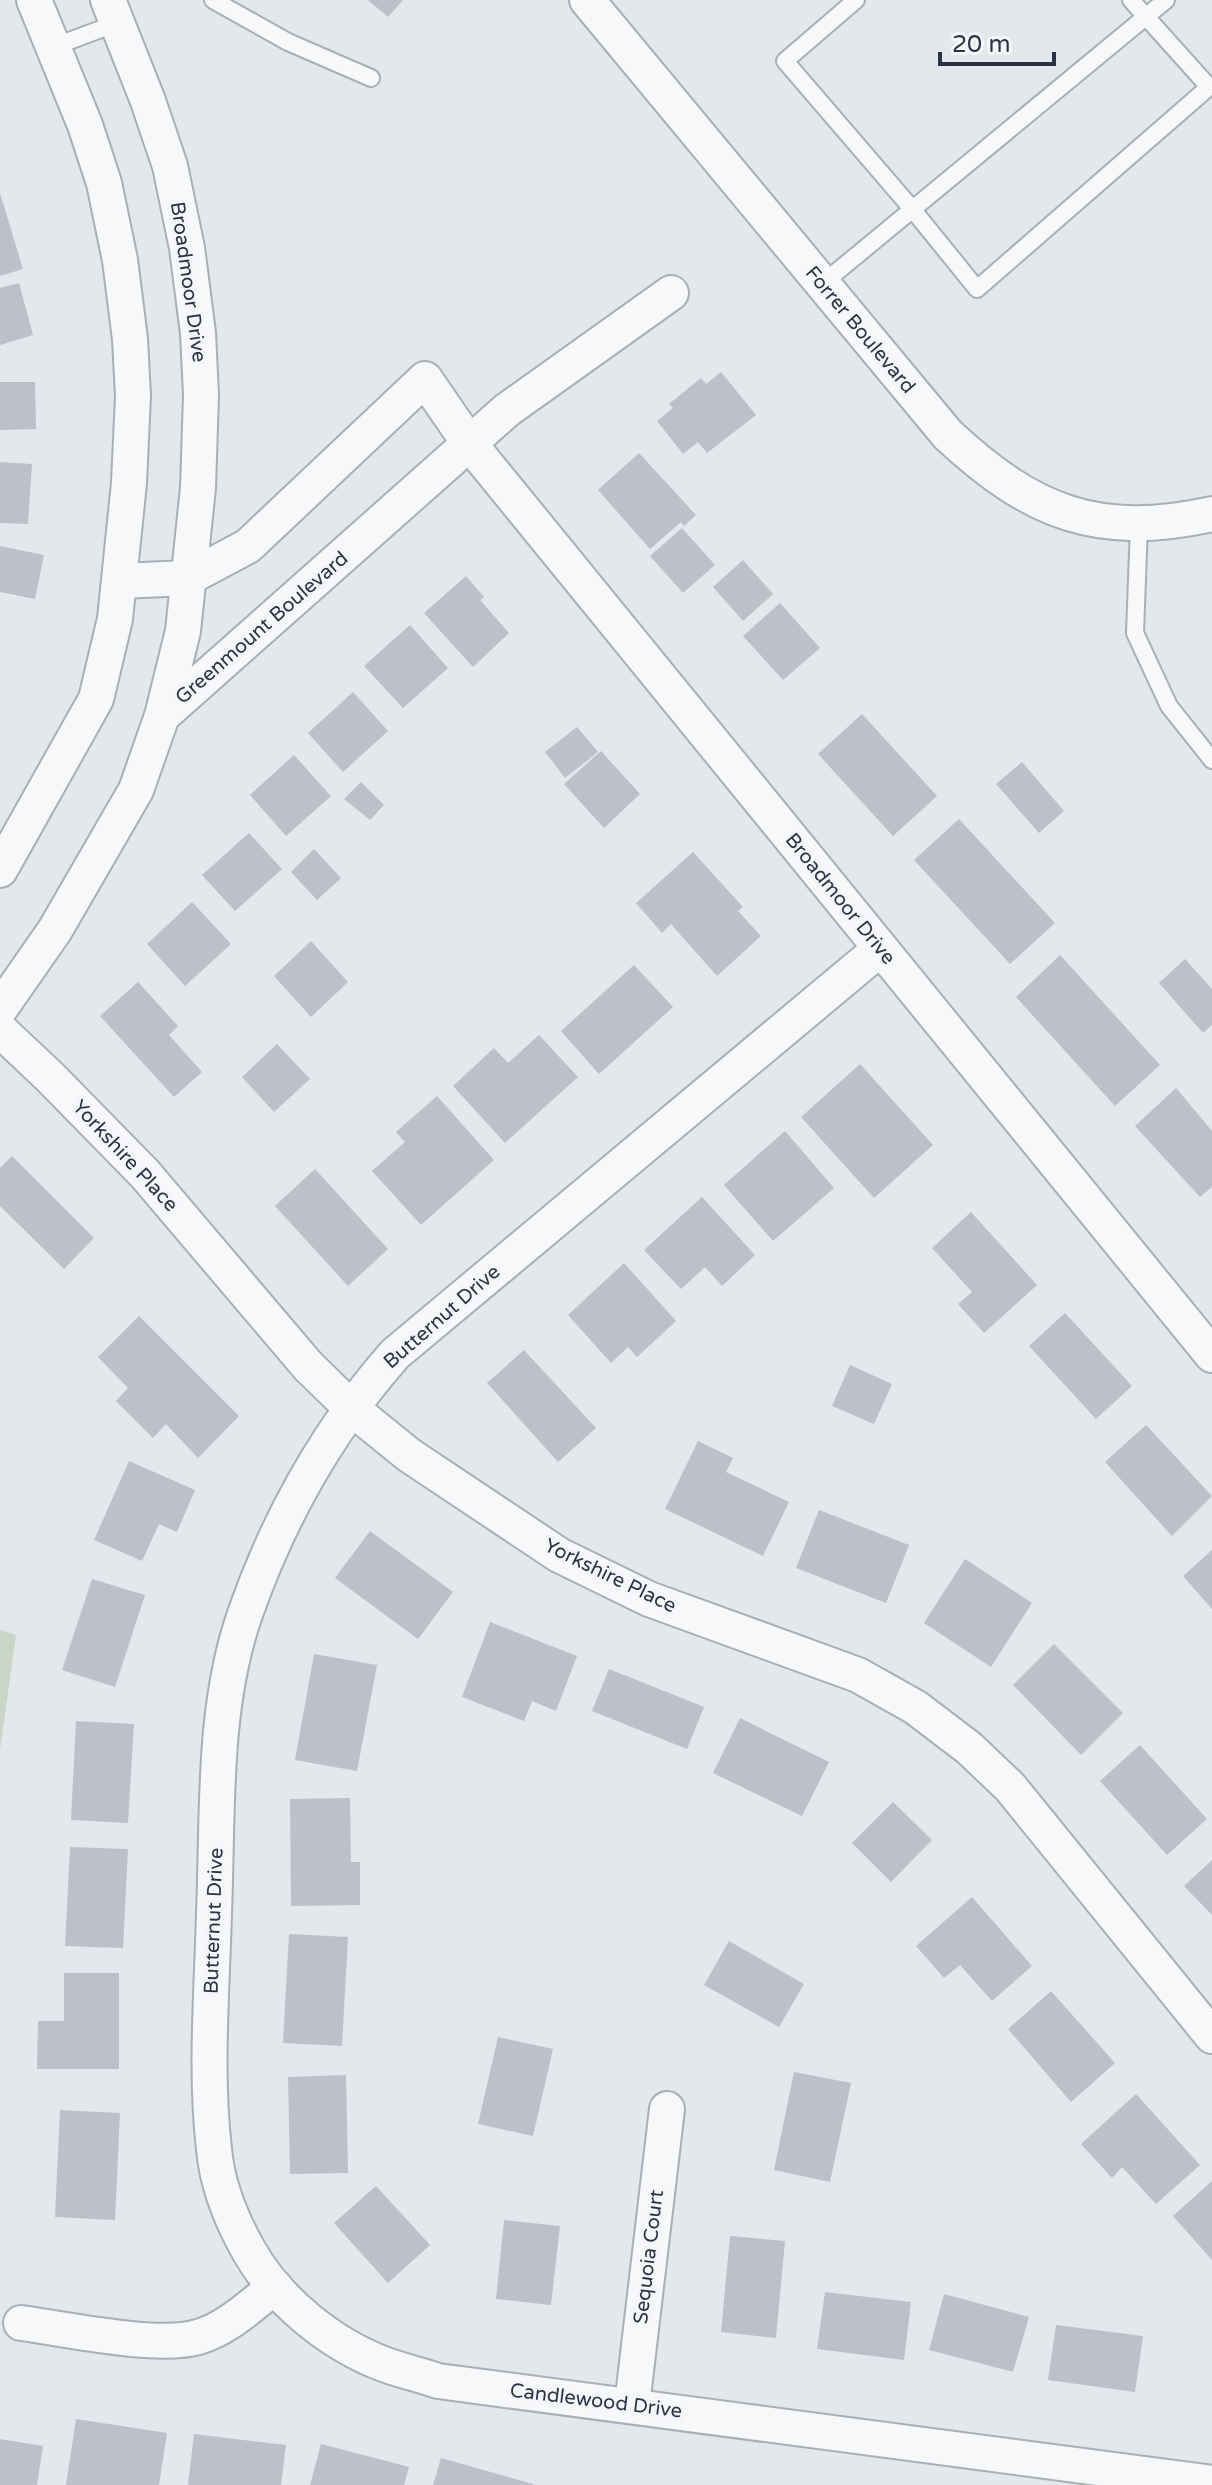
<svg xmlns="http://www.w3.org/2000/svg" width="1212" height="2485" font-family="'Varela Round',sans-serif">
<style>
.green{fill:#c9d6c5}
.building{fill:#bbc0ca}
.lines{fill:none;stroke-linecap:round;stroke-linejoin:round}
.service-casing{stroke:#a9aeb7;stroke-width:20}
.minor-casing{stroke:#a9aeb7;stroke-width:38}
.service{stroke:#f7f8fa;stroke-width:16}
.minor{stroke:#f7f8fa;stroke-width:34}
.labels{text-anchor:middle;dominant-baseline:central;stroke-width:8;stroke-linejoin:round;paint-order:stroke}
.street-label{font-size:20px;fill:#2b3445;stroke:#f4f6f9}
</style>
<rect width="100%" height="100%" fill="#e4e7ec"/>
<!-- green -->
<path class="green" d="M 0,1630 L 16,1635 L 0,1750 Z"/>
<!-- building -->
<g class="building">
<path d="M 368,0 L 403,0 L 388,17 Z"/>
<path d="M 0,193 L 23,269 L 0,276 Z"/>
<path d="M 19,283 L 33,335 L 0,345 L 0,288 Z"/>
<path d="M 721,372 L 756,415 L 707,453 L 698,442 L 683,454 L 657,421 L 673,408 L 669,404 L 701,378 L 706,384 Z"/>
<path d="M 0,382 L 35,382 L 36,429 L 0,430 Z"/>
<path d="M 639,453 L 696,515 L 684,526 L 681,522 L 650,549 L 598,490 Z"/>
<path d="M 0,462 L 32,464 L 28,524 L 0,523 Z"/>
<path d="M 682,528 L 715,565 L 683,593 L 650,556 Z"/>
<path d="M 0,546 L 44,555 L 35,599 L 0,592 Z"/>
<path d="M 743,560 L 773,594 L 743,621 L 713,587 Z"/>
<path d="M 466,576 L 484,597 L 480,600 L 509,633 L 473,667 L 424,613 Z"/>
<path d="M 780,603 L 820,648 L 783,680 L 743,636 Z"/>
<path d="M 410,625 L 448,668 L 403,708 L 364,666 Z"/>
<path d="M 353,692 L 388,731 L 343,772 L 308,733 Z"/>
<path d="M 862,714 L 937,796 L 893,836 L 818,754 Z"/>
<path d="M 577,727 L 598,752 L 565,778 L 545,752 Z"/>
<path d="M 601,751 L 640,794 L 604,828 L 564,784 Z"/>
<path d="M 294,755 L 331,796 L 286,836 L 250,795 Z"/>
<path d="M 1022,762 L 1064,811 L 1039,833 L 996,784 Z"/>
<path d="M 361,782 L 384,805 L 370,820 L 344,799 Z"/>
<path d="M 959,819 L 1055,923 L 1010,964 L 914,860 Z"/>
<path d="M 249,833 L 282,869 L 235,911 L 202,875 Z"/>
<path d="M 314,849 L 341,878 L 317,900 L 291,872 Z"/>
<path d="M 693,852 L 743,907 L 738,911 L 761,936 L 717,976 L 671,924 L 662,933 L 636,903 Z"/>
<path d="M 192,902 L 231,944 L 185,986 L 147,944 Z"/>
<path d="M 311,941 L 348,982 L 311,1017 L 274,976 Z"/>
<path d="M 1060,955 L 1160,1065 L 1115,1106 L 1016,997 Z"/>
<path d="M 1185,959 L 1212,989 L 1212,1025 L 1203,1033 L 1159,983 Z"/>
<path d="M 634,965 L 673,1007 L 599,1074 L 561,1031 Z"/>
<path d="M 138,982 L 178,1026 L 169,1035 L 202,1072 L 174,1097 L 100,1016 Z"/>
<path d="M 539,1035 L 578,1077 L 505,1143 L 453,1086 L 494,1048 L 508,1063 Z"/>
<path d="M 277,1044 L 310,1079 L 274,1112 L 242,1077 Z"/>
<path d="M 860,1064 L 933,1145 L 874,1198 L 801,1117 Z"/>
<path d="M 1176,1088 L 1212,1131 L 1212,1187 L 1200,1197 L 1135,1126 Z"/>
<path d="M 437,1096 L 494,1160 L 421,1225 L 372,1171 L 405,1142 L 396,1132 Z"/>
<path d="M 785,1131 L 834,1188 L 773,1241 L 724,1185 Z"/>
<path d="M 12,1156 L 94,1238 L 64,1269 L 0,1206 L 0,1168 Z"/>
<path d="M 315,1169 L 388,1249 L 348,1286 L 275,1206 Z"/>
<path d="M 702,1197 L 755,1255 L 722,1286 L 705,1267 L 681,1289 L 644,1250 Z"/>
<path d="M 971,1212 L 1037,1285 L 984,1333 L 958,1304 L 972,1292 L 932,1248 Z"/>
<path d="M 624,1263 L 676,1321 L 637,1357 L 628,1347 L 611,1363 L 568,1315 Z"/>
<path d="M 1065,1313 L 1132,1386 L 1096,1419 L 1029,1346 Z"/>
<path d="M 139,1316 L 239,1416 L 198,1458 L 166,1424 L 153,1438 L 116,1401 L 128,1388 L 98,1357 Z"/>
<path d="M 524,1350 L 596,1428 L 558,1462 L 487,1383 Z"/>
<path d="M 850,1365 L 892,1384 L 874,1424 L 832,1406 Z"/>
<path d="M 1146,1425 L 1212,1496 L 1172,1536 L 1105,1462 Z"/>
<path d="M 698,1441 L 733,1458 L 726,1472 L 789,1502 L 763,1556 L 665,1509 Z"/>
<path d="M 129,1461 L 195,1490 L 177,1532 L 159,1524 L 142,1561 L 94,1540 Z"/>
<path d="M 819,1510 L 909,1545 L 886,1603 L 796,1568 Z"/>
<path d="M 370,1531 L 453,1592 L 418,1639 L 335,1578 Z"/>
<path d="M 1212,1550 L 1212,1609 L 1183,1576 Z"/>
<path d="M 965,1559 L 1032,1603 L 991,1667 L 924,1623 Z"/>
<path d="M 92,1579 L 145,1595 L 115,1687 L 62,1670 Z"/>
<path d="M 490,1622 L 577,1656 L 556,1711 L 532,1701 L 524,1721 L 462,1697 Z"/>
<path d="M 1054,1644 L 1123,1713 L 1081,1755 L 1013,1685 Z"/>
<path d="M 314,1654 L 377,1665 L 357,1771 L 295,1760 Z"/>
<path d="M 609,1669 L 704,1707 L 687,1749 L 592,1711 Z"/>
<path d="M 740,1718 L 829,1762 L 802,1816 L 713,1773 Z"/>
<path d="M 76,1721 L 134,1724 L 128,1823 L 71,1820 Z"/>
<path d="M 1140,1745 L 1207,1819 L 1167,1855 L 1100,1781 Z"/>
<path d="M 350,1798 L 351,1862 L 360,1862 L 360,1905 L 291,1906 L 290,1799 Z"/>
<path d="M 893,1802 L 932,1840 L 891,1882 L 852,1843 Z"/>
<path d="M 70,1847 L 128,1849 L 123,1948 L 65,1946 Z"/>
<path d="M 1212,1860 L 1212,1915 L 1184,1886 Z"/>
<path d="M 972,1897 L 1032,1966 L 992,2001 L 960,1965 L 944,1978 L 916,1946 Z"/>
<path d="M 289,1934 L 348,1937 L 342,2046 L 283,2043 Z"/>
<path d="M 729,1941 L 804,1984 L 779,2027 L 704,1985 Z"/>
<path d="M 64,1973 L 119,1973 L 119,2069 L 37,2069 L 38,2021 L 64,2021 Z"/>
<path d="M 1051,1991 L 1115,2063 L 1071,2102 L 1008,2029 Z"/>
<path d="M 498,2037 L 553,2049 L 533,2136 L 478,2124 Z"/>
<path d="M 794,2072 L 851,2083 L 830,2182 L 774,2170 Z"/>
<path d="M 346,2075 L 348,2173 L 290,2174 L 288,2077 Z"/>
<path d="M 1136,2094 L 1200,2165 L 1156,2204 L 1122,2167 L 1112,2178 L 1081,2144 Z"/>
<path d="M 60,2110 L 120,2113 L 115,2220 L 55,2217 Z"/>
<path d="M 1212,2181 L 1212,2260 L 1173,2216 Z"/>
<path d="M 376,2186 L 430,2245 L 388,2283 L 334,2223 Z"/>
<path d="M 504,2220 L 560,2226 L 551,2305 L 496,2299 Z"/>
<path d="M 730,2236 L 785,2241 L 776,2338 L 721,2332 Z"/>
<path d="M 825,2292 L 911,2302 L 904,2360 L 817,2349 Z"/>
<path d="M 944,2294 L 1029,2317 L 1013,2372 L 929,2350 Z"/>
<path d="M 1056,2325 L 1143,2336 L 1135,2392 L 1048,2380 Z"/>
<path d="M 76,2419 L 167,2433 L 159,2485 L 66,2485 Z"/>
<path d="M 194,2434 L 286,2445 L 281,2485 L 188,2485 Z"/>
<path d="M 0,2439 L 43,2446 L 37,2485 L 0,2485 Z"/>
<path d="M 321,2444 L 409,2467 L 404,2485 L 310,2485 Z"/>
<path d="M 441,2458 L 533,2484 L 533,2485 L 433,2485 Z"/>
</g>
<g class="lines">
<!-- service casing -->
<g class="service-casing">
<g id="service">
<path d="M 213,0 L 288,42 L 371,78"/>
<path d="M 856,0 L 785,61 L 913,210 L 977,289 L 1209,87 L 1131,0"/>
<path d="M 53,47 L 117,23"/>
<path d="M 822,284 L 1166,0"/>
<path d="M 1139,525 L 1135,633 L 1169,706 L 1212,760"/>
</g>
</g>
<!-- minor casing -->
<g class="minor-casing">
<g id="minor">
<path d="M 587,0 L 948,435 C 1032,513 1098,539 1212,514"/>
<path d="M 120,581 L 188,578 L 248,546 L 425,379 L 469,443 L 1212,1355"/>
<path d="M 162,716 L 507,410 L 671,293"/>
<path d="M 0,870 L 96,699 L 115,619 L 129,483 L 133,396 L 130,339 L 120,260 L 104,183 L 85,125 L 34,0"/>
<path d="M 880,949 L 395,1354 C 328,1430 279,1517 245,1614 C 212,1708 218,1815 214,1913 C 212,1991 205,2071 214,2149 C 217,2184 232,2221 249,2251 C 278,2302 332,2345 386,2365 C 403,2371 421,2375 438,2381 L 1212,2483"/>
<path d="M 0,1009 L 55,930 L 136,790 L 162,716 L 183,631 L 198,488 L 201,395 L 198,333 L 187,248 L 170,166 L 148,101 L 108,0"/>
<path d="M 0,1030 L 50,1077 L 145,1174 L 308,1366 L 351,1408 L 409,1455 L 559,1555 L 649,1599 L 858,1675 L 915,1707 L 969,1748 L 1010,1787 L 1212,2036"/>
<path d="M 21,2323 C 66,2329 158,2349 198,2337 C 227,2329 251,2305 275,2287"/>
<path d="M 632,2405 L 667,2109"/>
</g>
</g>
<!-- service -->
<use href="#service" class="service"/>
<!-- minor -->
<use href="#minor" class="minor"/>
</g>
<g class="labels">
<!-- street labels -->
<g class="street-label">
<text transform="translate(188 282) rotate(82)">Broadmoor Drive</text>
<text transform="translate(860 330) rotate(50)">Forrer Boulevard</text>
<text transform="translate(262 628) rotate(-41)">Greenmount Boulevard</text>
<text transform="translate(840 899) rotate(51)">Broadmoor Drive</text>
<text transform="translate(125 1156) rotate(47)">Yorkshire Place</text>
<text transform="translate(442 1317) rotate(-41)">Butternut Drive</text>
<text transform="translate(610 1576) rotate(26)">Yorkshire Place</text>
<text transform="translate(214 1921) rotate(-88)">Butternut Drive</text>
<text transform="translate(649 2257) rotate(-83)">Sequoia Court</text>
<text transform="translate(596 2401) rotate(7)">Candlewood Drive</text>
</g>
</g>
<!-- scale -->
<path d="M940 52v12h114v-12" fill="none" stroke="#2b3445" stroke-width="4"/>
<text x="952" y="52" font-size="24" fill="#2b3445" stroke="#f4f6f9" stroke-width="6" paint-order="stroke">20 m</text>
</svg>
